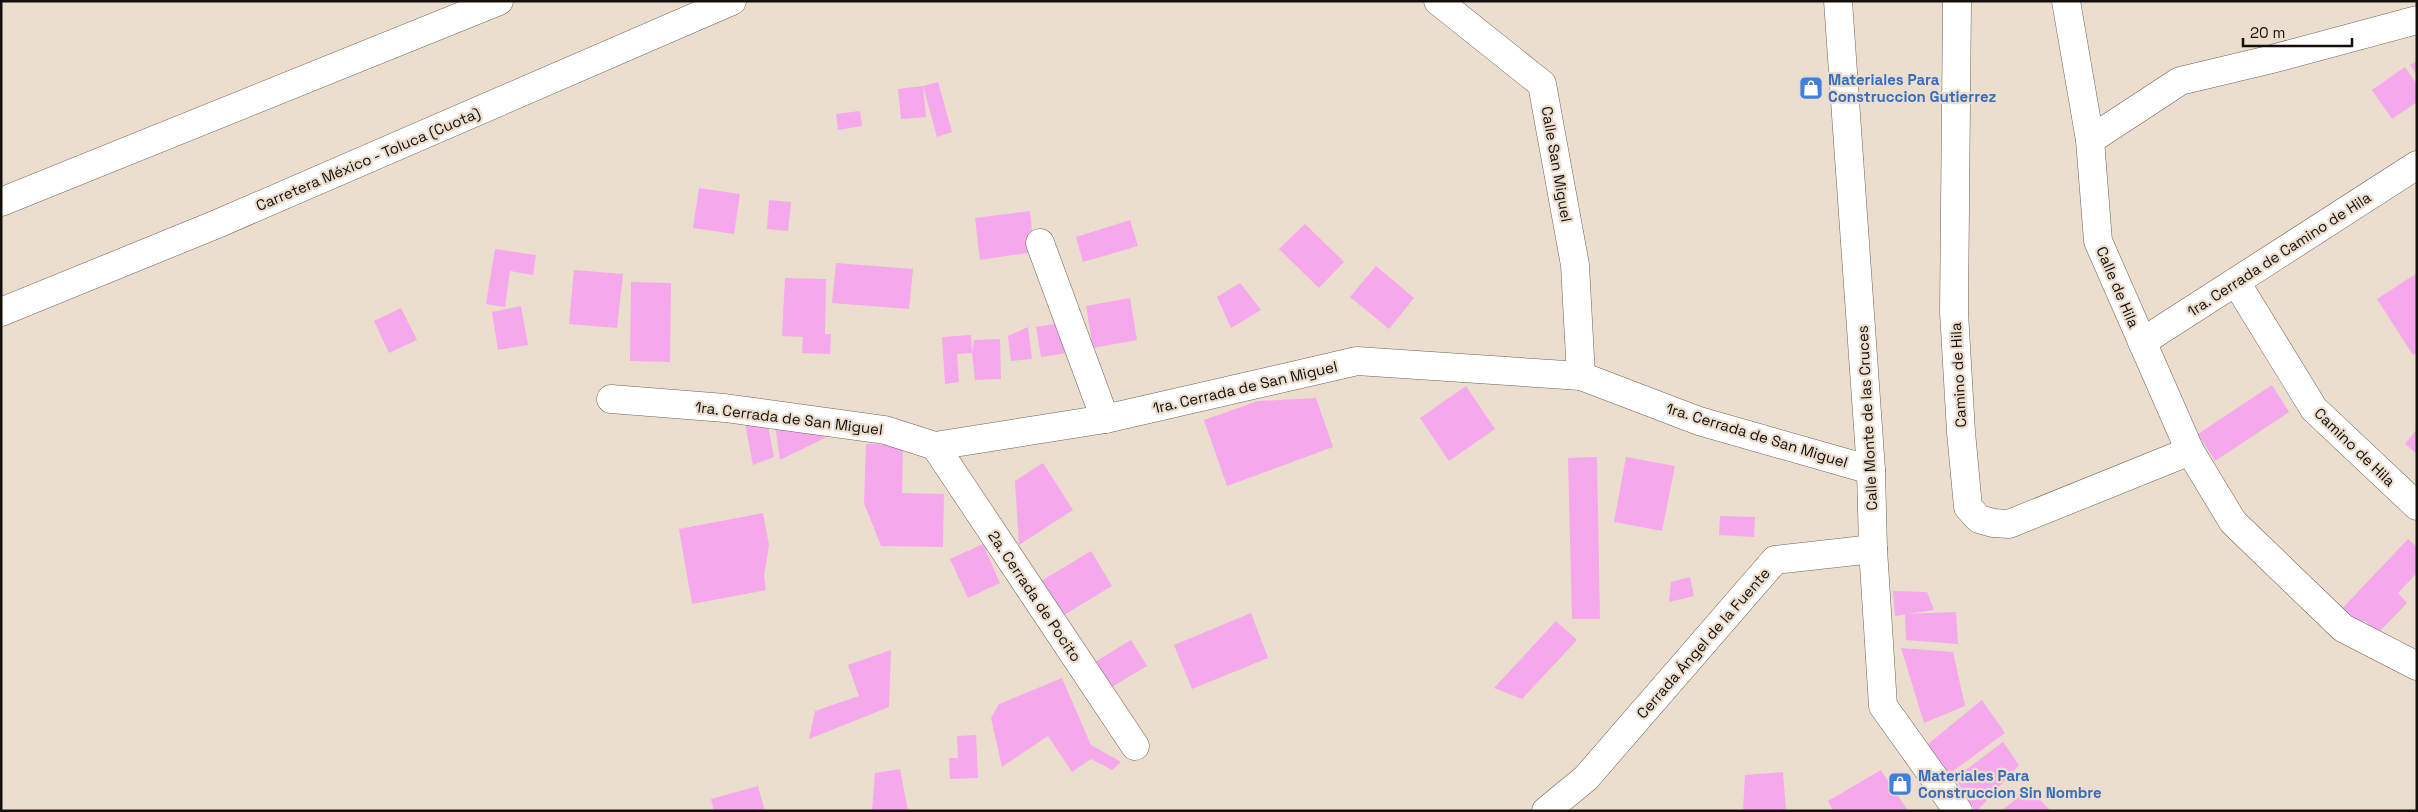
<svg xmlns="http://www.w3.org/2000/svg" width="2418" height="812" font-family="'Space Grotesk',sans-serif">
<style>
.building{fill:#f6a8ec}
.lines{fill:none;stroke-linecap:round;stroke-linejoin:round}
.minor-casing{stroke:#6e6255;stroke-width:29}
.highway-casing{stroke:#6e6255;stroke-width:29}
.minor{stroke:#fff;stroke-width:28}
.highway{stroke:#fff;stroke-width:28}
.labels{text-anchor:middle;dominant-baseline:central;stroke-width:4.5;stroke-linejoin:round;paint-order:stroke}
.shop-label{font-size:15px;font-weight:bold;fill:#366cbe;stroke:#ebdece;text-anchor:start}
.street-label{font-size:15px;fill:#140f0a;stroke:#ebdece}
</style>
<rect width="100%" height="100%" fill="#ebdece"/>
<!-- building -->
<g class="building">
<path d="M 2417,61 L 2417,75 L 2410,65 Z"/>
<path d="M 2405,67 L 2417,84 L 2417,102 L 2392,119 L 2372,90 Z"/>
<path d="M 938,82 L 952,132 L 937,137 L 923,86 Z"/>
<path d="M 923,86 L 926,117 L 901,119 L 898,89 Z"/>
<path d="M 860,111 L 862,126 L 838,130 L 836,114 Z"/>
<path d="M 699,188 L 740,194 L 734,234 L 693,228 Z"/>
<path d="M 769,200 L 791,202 L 788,231 L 767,229 Z"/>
<path d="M 1030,211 L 1034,252 L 980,260 L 975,218 Z"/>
<path d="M 1130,220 L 1138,246 L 1083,262 L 1076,237 Z"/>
<path d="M 1305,224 L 1344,262 L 1319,288 L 1279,249 Z"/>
<path d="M 495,249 L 536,255 L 533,275 L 510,271 L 505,307 L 486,304 Z"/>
<path d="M 836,263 L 913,269 L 909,309 L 832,303 Z"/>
<path d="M 1376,266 L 1414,298 L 1389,329 L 1350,297 Z"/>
<path d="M 574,270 L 623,274 L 617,328 L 569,324 Z"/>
<path d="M 2417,273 L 2417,352 L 2413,355 L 2377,299 Z"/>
<path d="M 785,278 L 826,279 L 825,334 L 831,334 L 830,354 L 802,353 L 803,337 L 782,336 Z"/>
<path d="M 631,282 L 671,283 L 670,362 L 630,361 Z"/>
<path d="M 1240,283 L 1261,310 L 1231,328 L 1217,297 Z"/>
<path d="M 1130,298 L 1137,340 L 1093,348 L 1086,306 Z"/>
<path d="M 521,306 L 528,345 L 498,350 L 492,312 Z"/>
<path d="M 401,308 L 417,340 L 389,353 L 374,321 Z"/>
<path d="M 1061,323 L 1066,353 L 1041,357 L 1036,327 Z"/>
<path d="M 1028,327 L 1032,359 L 1011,361 L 1008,336 Z"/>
<path d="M 971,335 L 972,353 L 957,354 L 959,382 L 945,384 L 942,337 Z"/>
<path d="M 1000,339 L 1001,379 L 975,380 L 972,353 L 974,340 Z"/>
<path d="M 2272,385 L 2289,412 L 2215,461 L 2198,434 Z"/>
<path d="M 1466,386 L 1495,429 L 1449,461 L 1420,418 Z"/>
<path d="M 1316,398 L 1333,447 L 1227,486 L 1204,420 L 1258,401 Z"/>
<path d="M 767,420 L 774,457 L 753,465 L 745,424 Z"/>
<path d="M 775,425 L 837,432 L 780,460 Z"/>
<path d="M 2417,429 L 2417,454 L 2405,444 Z"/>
<path d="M 866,444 L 903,445 L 902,493 L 944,494 L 943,547 L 881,546 L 864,503 Z"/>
<path d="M 1597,457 L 1600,619 L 1572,619 L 1568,458 Z"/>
<path d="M 1626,457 L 1675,466 L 1662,531 L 1614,522 Z"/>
<path d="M 1043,463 L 1073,510 L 1019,545 L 1015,481 Z"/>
<path d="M 763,513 L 769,545 L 764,576 L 766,590 L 692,604 L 679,529 Z"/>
<path d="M 1720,516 L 1755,517 L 1754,537 L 1719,535 Z"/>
<path d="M 2408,539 L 2417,547 L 2417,573 L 2398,593 L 2407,603 L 2378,633 L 2365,621 L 2349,624 L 2338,613 Z"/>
<path d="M 983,544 L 1000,583 L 968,598 L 950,559 Z"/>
<path d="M 1091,551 L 1112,586 L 1059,618 L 1038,583 Z"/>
<path d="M 1690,577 L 1694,596 L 1669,602 L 1671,582 Z"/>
<path d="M 1893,591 L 1927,592 L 1934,610 L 1895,616 Z"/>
<path d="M 1956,612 L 1958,644 L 1906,640 L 1905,614 Z"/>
<path d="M 1251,613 L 1268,658 L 1192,689 L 1174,645 Z"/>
<path d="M 1556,621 L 1577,640 L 1522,699 L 1494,688 Z"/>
<path d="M 1131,640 L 1147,666 L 1105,691 L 1090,665 Z"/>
<path d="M 1901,648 L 1953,652 L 1965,706 L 1924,723 Z"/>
<path d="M 891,650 L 889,707 L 809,739 L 815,711 L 859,696 L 848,665 Z"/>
<path d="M 1062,678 L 1091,745 L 1121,762 L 1112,770 L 1091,759 L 1072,772 L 1048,736 L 1002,767 L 991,718 L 999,704 Z"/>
<path d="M 1982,700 L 2005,733 L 1945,777 L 1923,748 Z"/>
<path d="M 976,735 L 978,778 L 950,779 L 949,758 L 958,758 L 957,736 Z"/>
<path d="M 2003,742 L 2019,765 L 1977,811 L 1975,811 L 1955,778 Z"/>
<path d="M 900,769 L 908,811 L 872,811 L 875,773 Z"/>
<path d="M 1881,770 L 1908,811 L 1833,811 L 1828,801 Z"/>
<path d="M 1783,772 L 1786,811 L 1743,811 L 1745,775 Z"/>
<path d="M 758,786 L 765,811 L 714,811 L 711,799 Z"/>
<path d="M 2029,789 L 2051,811 L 2001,811 Z"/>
</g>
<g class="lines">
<!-- minor casing -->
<g class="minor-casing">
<g id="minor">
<path d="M 1438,1 L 1542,84 L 1575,265 L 1581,376"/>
<path d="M 1838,1 L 1871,470 L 1873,549 L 1883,706 L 1958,811"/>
<path d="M 1957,1 L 1954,312 L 1961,432 L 1968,507 L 1979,519 L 1993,523 L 2009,524 L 2190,451"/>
<path d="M 2066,1 L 2090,140 L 2098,241 L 2190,451 L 2233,522 L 2343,628 L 2417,666"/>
<path d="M 2090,140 L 2180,81 L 2268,60 L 2417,20"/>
<path d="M 1040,243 L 1105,419"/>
<path d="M 2236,282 L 2314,409 L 2417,506"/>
<path d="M 2142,342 L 2417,165"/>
<path d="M 611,399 L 725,408 L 885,430 L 935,446 L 1105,419 L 1357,361 L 1581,376 L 1699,421 L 1871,470"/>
<path d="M 935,446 L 1135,746"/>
<path d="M 1546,811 L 1586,778 L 1775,560 L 1873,549"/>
</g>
</g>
<!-- highway casing -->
<g class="highway-casing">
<g id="highway">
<path d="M 1,202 L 499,1"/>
<path d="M 1,312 L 217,224 L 732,1"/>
</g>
</g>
<!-- minor -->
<use href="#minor" class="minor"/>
<!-- highway -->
<use href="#highway" class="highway"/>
</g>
<!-- icons -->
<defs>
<g id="shop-square" transform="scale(1.25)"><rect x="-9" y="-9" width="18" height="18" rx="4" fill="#3f7fe0" stroke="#ebdece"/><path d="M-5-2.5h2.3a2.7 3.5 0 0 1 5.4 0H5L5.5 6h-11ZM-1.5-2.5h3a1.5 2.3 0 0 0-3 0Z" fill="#fff"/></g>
</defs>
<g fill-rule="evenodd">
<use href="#shop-square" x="1811" y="88"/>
<use href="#shop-square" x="1900" y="784"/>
</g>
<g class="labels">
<!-- shop labels -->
<g class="shop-label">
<text x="1828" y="79">Materiales Para<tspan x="1828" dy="17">Construccion Gutierrez</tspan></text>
<text x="1918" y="775">Materiales Para<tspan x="1918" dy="17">Construccion Sin Nombre</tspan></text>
</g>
<!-- street labels -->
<g class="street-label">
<text transform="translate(368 159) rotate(-23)">Carretera México - Toluca (Cuota)</text>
<text transform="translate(1557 164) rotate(80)">Calle San Miguel</text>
<text transform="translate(2279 254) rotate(-33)">1ra. Cerrada de Camino de Hila</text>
<text transform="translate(2118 287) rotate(67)">Calle de Hila</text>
<text transform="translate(1958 375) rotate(-93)">Camino de Hila</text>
<text transform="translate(1245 387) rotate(-13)">1ra. Cerrada de San Miguel</text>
<text transform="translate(789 418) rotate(7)">1ra. Cerrada de San Miguel</text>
<text transform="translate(1867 418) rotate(-93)">Calle Monte de las Cruces</text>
<text transform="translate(1757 435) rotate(17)">1ra. Cerrada de San Miguel</text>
<text transform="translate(2355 447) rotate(44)">Camino de Hila</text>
<text transform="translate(1035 596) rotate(56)">2a. Cerrada de Pocito</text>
<text transform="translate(1703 643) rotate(-49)">Cerrada Ángel de la Fuente</text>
</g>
</g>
<!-- border -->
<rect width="2418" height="812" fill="none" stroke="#140f0a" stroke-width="5"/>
<!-- scale -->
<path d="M2243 38v8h109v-8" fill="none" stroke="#140f0a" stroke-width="2.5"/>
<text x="2250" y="38" font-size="15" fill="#140f0a" stroke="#ebdece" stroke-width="4" paint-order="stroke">20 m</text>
</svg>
